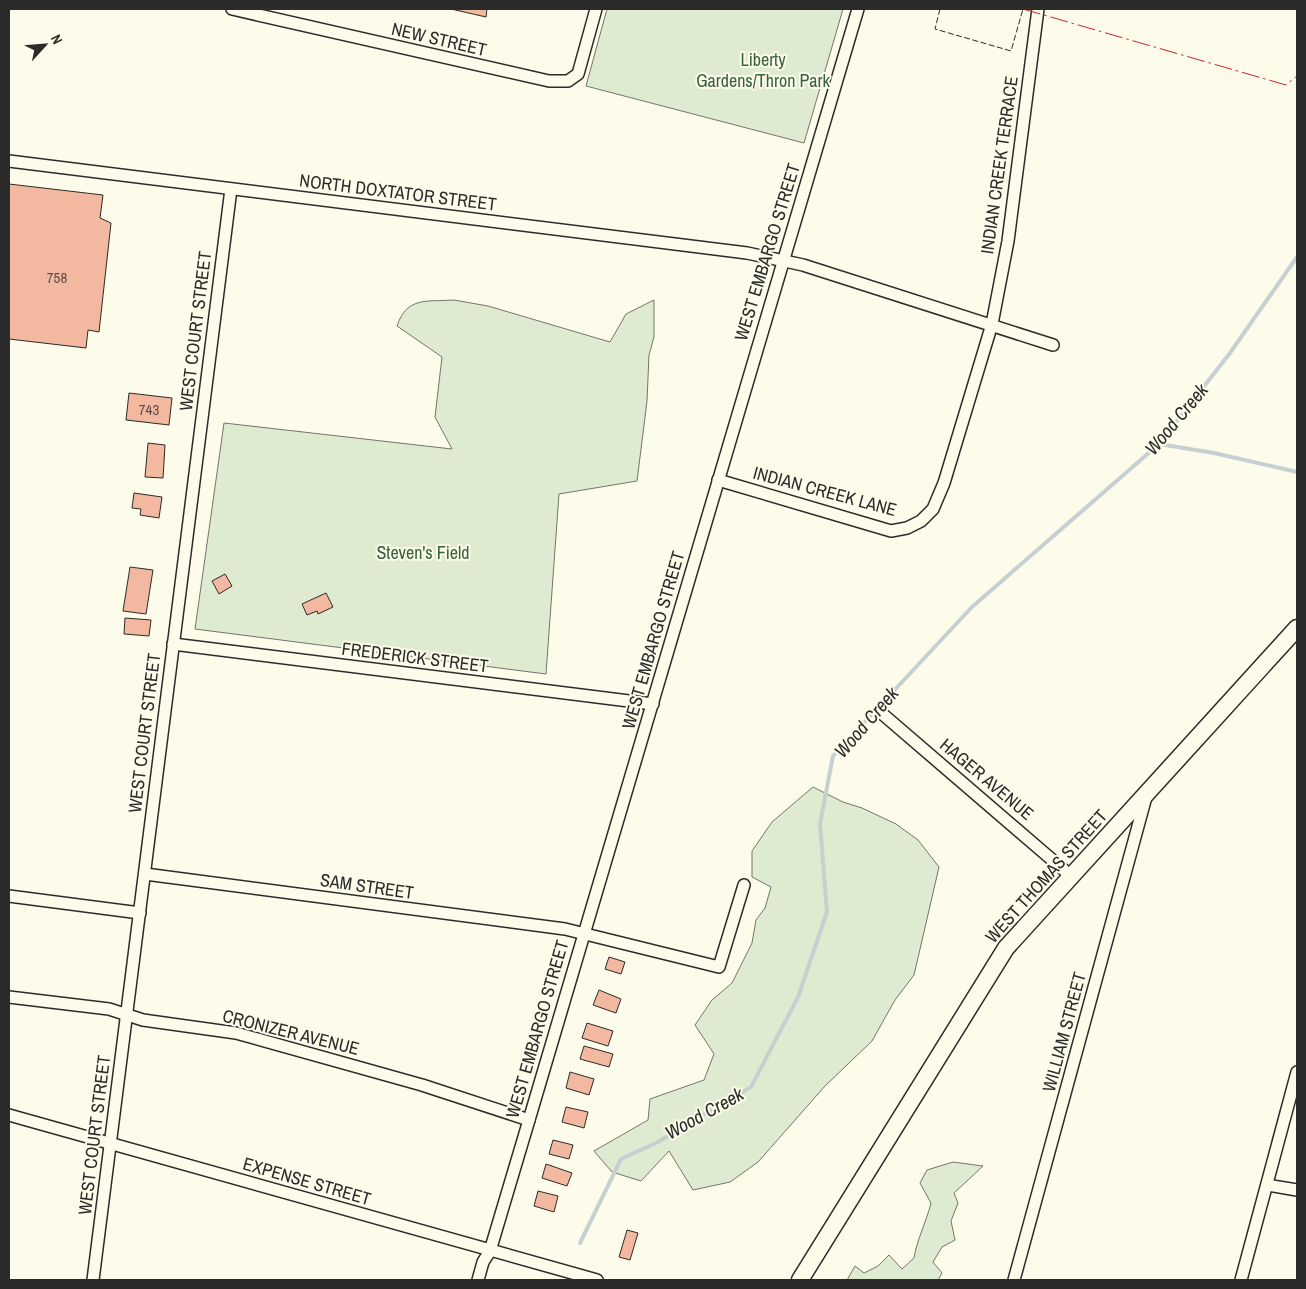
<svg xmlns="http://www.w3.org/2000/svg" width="1306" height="1289" font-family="'Archivo Narrow',sans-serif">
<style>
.green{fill:#deebd1;stroke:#74746e}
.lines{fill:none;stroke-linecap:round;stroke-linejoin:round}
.stream{stroke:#c7d0d0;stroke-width:4}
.building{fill:#f2b8a0;stroke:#2b2b2b}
.street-casing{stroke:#2b2b2b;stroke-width:14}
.secondary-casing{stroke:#2b2b2b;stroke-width:19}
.street{stroke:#fdfbea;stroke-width:11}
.secondary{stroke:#fdfbea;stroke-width:16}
.fence{stroke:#2b2b2b;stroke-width:1;stroke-dasharray:6 2.5;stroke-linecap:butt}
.power{stroke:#c62828;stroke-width:1;stroke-dasharray:18 4 2.5 4;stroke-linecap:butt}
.labels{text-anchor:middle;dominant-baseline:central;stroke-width:4;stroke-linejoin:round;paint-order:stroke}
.number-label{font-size:15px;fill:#5d4e48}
.street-label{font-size:18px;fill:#2b2b2b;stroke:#fdfbea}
.park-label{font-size:18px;fill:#34623c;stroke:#fdfbea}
.water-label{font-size:19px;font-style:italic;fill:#2b2b2b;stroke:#fdfbea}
</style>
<rect width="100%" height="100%" fill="#fdfbea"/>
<!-- green -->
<g class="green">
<path d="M 607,9 L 843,9 L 804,143 L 586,86 Z"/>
<path d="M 454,300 L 488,306 L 610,342 L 626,314 L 654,300 L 654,337 L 649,355 L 647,401 L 637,481 L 559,494 L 546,674 L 195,629 L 224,423 L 452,449 L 435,417 L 442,357 L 397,326 C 407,296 427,302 454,300 Z"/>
<path d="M 813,787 L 843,802 L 862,808 L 896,824 L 918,840 L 939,867 L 914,975 L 895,1000 L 872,1041 L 825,1086 L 758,1162 L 730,1182 L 693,1190 L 669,1151 L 641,1181 L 612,1172 L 594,1151 L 648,1120 L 650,1099 L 704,1080 L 714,1054 L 695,1025 L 712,1000 L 732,983 L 752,943 L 756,920 L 765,908 L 771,887 L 752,877 L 752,851 L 772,822 Z"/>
<path d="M 953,1162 L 983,1166 L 954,1193 L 958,1203 L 951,1221 L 955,1240 L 942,1247 L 933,1262 L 942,1273 L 938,1280 L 847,1280 L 855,1266 L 864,1273 L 878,1266 L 889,1255 L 902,1269 L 914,1258 C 917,1239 926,1223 931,1203 L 920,1183 L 927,1170 Z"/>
</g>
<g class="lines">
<!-- stream -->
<g class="stream">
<path d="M 1159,444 L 1214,453 L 1297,472"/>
<path d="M 580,1243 L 621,1159 L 656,1143 L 751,1087 L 798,997 L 827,912 L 820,824 L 833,756 L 972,607 L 1159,444 L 1230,353 L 1297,257"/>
</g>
</g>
<!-- building -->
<g class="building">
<path d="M 451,9 L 487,9 L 486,17 Z"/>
<path d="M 9,184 L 103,195 L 100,218 L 111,223 L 99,332 L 88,330 L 86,348 L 9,339 Z"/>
<path d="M 129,393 L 172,398 L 169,425 L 126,420 Z"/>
<path d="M 148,443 L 165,445 L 163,478 L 145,477 Z"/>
<path d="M 134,493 L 162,497 L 159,518 L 140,515 L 141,509 L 132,508 Z"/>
<path d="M 130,567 L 153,570 L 146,614 L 123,611 Z"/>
<path d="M 225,574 L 232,586 L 219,594 L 212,581 Z"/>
<path d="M 326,593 L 333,607 L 318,614 L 317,611 L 307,615 L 302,604 Z"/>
<path d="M 125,618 L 151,620 L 149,636 L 124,634 Z"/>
<path d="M 609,957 L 625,962 L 621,974 L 605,969 Z"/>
<path d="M 599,990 L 621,999 L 616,1013 L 593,1005 Z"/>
<path d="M 587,1023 L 613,1031 L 608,1046 L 582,1038 Z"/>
<path d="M 584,1046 L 613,1054 L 609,1067 L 580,1059 Z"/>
<path d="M 570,1072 L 594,1079 L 589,1095 L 566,1088 Z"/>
<path d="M 566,1107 L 588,1112 L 584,1128 L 562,1122 Z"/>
<path d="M 553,1140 L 573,1145 L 569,1159 L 549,1154 Z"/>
<path d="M 546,1164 L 572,1173 L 567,1186 L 542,1178 Z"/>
<path d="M 538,1191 L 558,1196 L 554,1212 L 534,1206 Z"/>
<path d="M 627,1230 L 638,1233 L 630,1260 L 619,1257 Z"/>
</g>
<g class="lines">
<!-- street casing -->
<g class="street-casing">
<g id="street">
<path d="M 232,9 L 549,81 L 568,81 L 578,74 L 596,9"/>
<path d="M 9,161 L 747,253 L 803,265 L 1053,345"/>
<path d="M 718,480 L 891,531 L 907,528 L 921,521 L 933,509 L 944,483 L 992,324 L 1008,241 L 1038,9"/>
<path d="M 173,644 L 653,704"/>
<path d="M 879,711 L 1071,876"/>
<path d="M 145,874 L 565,929 L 719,967 L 744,885"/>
<path d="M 9,896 L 140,913"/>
<path d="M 9,997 L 109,1009 L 143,1020 L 236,1033 L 422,1085 L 529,1120"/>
<path d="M 9,1115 L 597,1280"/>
<path d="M 1267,1185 L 1297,1190"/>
<path d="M 93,1280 L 231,189"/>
<path d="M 478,1280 L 483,1262 L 490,1251 L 529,1120 L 858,9"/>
<path d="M 1014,1280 L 1146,797"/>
<path d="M 1241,1280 L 1297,1072"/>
</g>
</g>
<!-- secondary casing -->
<g class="secondary-casing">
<path id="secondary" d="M 800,1280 L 1006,948 L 1297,628"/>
</g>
<!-- street -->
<use href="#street" class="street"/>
<!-- secondary -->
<use href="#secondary" class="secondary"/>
<!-- fence -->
<path class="fence" d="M 940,9 L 935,29 L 1011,51 L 1023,9"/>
<!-- power -->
<path class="power" d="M 1023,9 L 1286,85 L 1297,76"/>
</g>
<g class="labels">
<!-- number labels -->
<g class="number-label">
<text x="57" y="277">758</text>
<text x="149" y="409">743</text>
</g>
<!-- street labels -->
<g class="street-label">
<text transform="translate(439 39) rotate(13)">NEW STREET</text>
<text transform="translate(999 165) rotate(-82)">INDIAN CREEK TERRACE</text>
<text transform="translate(398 192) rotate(7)">NORTH DOXTATOR STREET</text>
<text transform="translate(767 252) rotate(-73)">WEST EMBARGO STREET</text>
<text transform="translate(195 331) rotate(-83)">WEST COURT STREET</text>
<text transform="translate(825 491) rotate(15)">INDIAN CREEK LANE</text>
<text transform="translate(653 640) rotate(-74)">WEST EMBARGO STREET</text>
<text transform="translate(415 657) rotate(7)">FREDERICK STREET</text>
<text transform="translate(144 733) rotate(-83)">WEST COURT STREET</text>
<text transform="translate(987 779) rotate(40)">HAGER AVENUE</text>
<text transform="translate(1046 876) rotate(-48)">WEST THOMAS STREET</text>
<text transform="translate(367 886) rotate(8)">SAM STREET</text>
<text transform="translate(537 1029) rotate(-74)">WEST EMBARGO STREET</text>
<text transform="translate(291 1032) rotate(14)">CRONIZER AVENUE</text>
<text transform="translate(1064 1032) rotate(-75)">WILLIAM STREET</text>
<text transform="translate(94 1135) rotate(-83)">WEST COURT STREET</text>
<text transform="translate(307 1181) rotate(16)">EXPENSE STREET</text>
</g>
<!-- park labels -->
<g class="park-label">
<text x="763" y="59">Liberty<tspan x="763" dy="21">Gardens/Thron Park</tspan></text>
<text x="423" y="552">Steven's Field</text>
</g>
<!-- water labels -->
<g class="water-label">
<text transform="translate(1176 419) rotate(-50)">Wood Creek</text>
<text transform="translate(866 722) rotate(-49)">Wood Creek</text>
<text transform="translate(704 1113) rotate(-29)">Wood Creek</text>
</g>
</g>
<!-- border -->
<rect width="1306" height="1289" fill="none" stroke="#2b2b2b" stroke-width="20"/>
<!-- north arrow -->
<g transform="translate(45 45) rotate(64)" stroke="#fdfbea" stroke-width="4" paint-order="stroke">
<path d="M0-4L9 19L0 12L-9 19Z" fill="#2b2b2b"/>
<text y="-8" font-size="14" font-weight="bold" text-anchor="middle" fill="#2b2b2b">N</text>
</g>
</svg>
